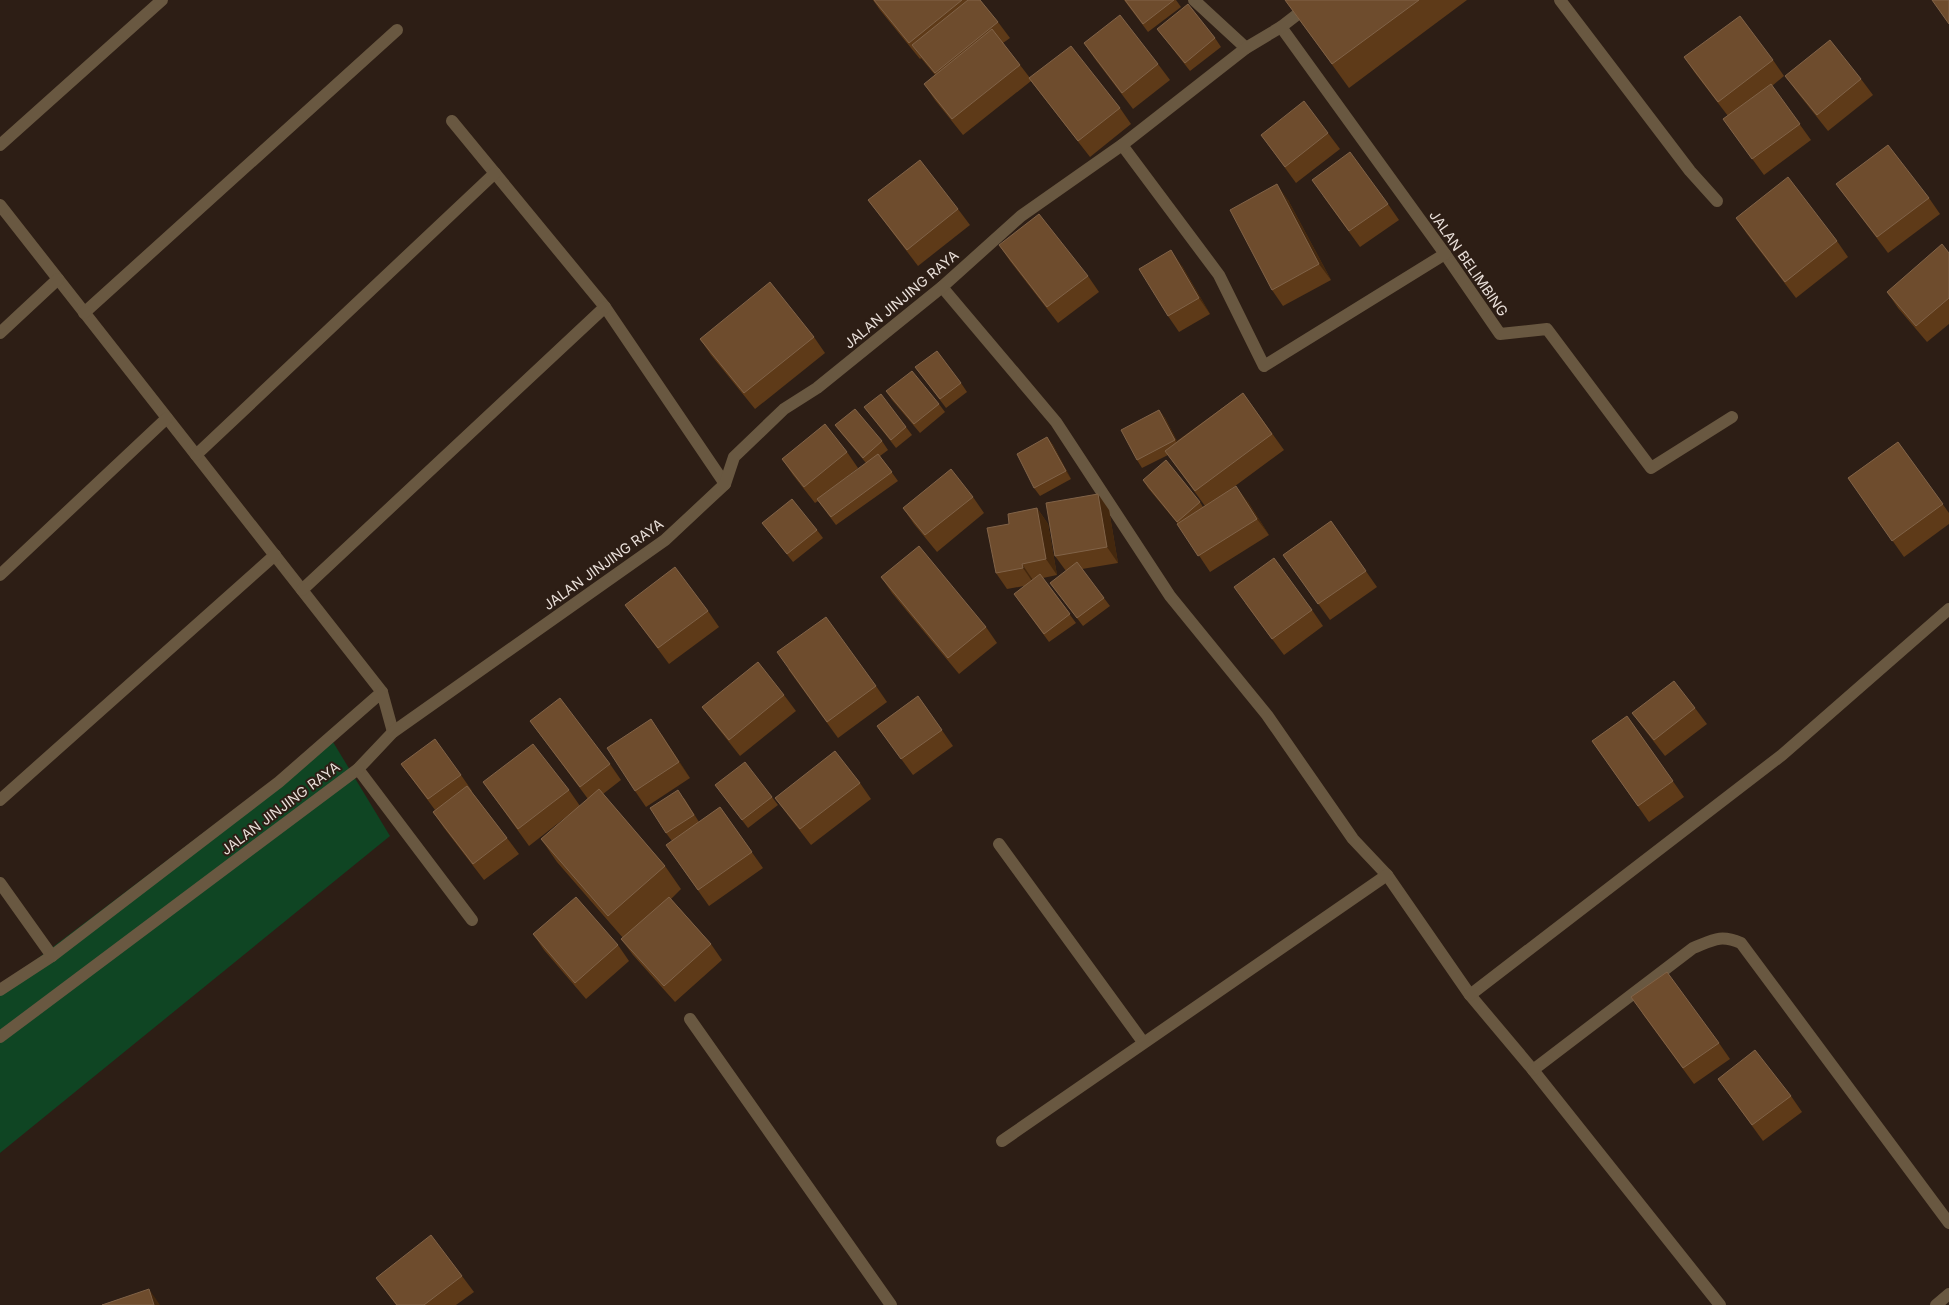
<svg xmlns="http://www.w3.org/2000/svg" width="1949" height="1305" font-family="Inter,sans-serif">
<style>
.green{fill:#0f4523}
.lines{fill:none;stroke-linecap:round;stroke-linejoin:round}
.minor{stroke:#695841;stroke-width:12}
.wall{fill:#5e3a18}
.shaded-wall{fill:#44280e}
.building{fill:#6e4c2d;stroke:#816348}
.labels{text-anchor:middle;dominant-baseline:central;stroke-width:4;stroke-linejoin:round;paint-order:stroke}
.street-label{font-size:14px;fill:#eae0da;stroke:#2d1e15}
</style>
<rect width="100%" height="100%" fill="#2d1e15"/>
<!-- green -->
<path class="green" d="M 330,737 L 390,836 L 0,1153 L 0,987 Z"/>
<g class="lines">
<!-- minor -->
<g class="minor">
<path d="M 1194,0 L 1246,48"/>
<path d="M 1560,0 L 1690,171 L 1717,201"/>
<path d="M 1281,27 L 1445,254 L 1500,334 L 1547,329 L 1651,468 L 1732,417"/>
<path d="M 452,121 L 605,307 L 725,484"/>
<path d="M 0,145 L 162,0"/>
<path d="M 1122,145 L 1219,275 L 1264,366 L 1445,254"/>
<path d="M 0,205 L 382,692"/>
<path d="M 942,287 L 1056,422 L 1170,596 L 1267,715 L 1353,839 L 1387,875 L 1470,995 L 1533,1070 L 1720,1305"/>
<path d="M 84,313 L 397,30"/>
<path d="M 0,333 L 58,279"/>
<path d="M 196,455 L 495,173"/>
<path d="M 0,575 L 167,418"/>
<path d="M 302,590 L 605,307"/>
<path d="M 358,769 L 472,920"/>
<path d="M 0,800 L 275,555"/>
<path d="M 999,844 L 1143,1042"/>
<path d="M 0,883 L 52,956"/>
<path d="M 0,990 L 52,956 L 279,782 L 382,692 L 393,732"/>
<path d="M 1470,995 L 1782,755 L 1949,609"/>
<path d="M 690,1019 L 891,1305"/>
<path d="M 0,1037 L 358,769 L 393,732 L 665,540 L 725,484 L 734,457 L 784,409 L 817,388 L 942,287 L 1021,216 L 1122,145 L 1246,48 L 1281,27 L 1316,0"/>
<path d="M 1533,1070 L 1693,948 C 1713,940 1720,934 1741,943 L 1949,1223"/>
<path d="M 1002,1141 L 1387,875"/>
<path d="M 1936,1305 L 1949,1294"/>
</g>
</g>
<!-- wall -->
<g class="wall">
<path d="M 873,0 L 980,0 L 998,22 L 1010,38 L 1003,43 L 1030,78 L 1120,108 L 1131,124 L 1090,157 L 1041,94 L 1031,81 L 963,135 L 935,100 L 924,84 L 935,75 L 921,58 L 920,59 L 880,10 Z"/>
<path d="M 1124,0 L 1176,0 L 1181,7 L 1148,32 Z"/>
<path d="M 1285,0 L 1467,0 L 1349,88 Z"/>
<path d="M 1157,29 L 1215,38 L 1221,47 L 1190,71 Z"/>
<path d="M 1084,43 L 1158,64 L 1170,80 L 1133,109 L 1095,59 Z"/>
<path d="M 1684,57 L 1773,60 L 1784,76 L 1772,86 L 1811,140 L 1764,175 L 1723,119 L 1728,116 L 1695,73 Z"/>
<path d="M 1785,76 L 1861,79 L 1873,95 L 1828,131 L 1797,92 Z"/>
<path d="M 1328,133 L 1340,149 L 1296,183 L 1261,135 Z"/>
<path d="M 1836,184 L 1929,198 L 1940,214 L 1888,253 Z"/>
<path d="M 1323,196 L 1388,204 L 1399,220 L 1360,247 Z"/>
<path d="M 868,200 L 958,209 L 970,225 L 918,266 L 880,216 Z"/>
<path d="M 1288,200 L 1331,280 L 1283,306 L 1272,290 Z"/>
<path d="M 1736,218 L 1837,241 L 1848,257 L 1796,298 L 1747,234 Z"/>
<path d="M 999,245 L 1088,276 L 1099,292 L 1058,323 L 1010,261 Z"/>
<path d="M 1949,253 L 1949,324 L 1927,342 L 1898,308 L 1887,292 Z"/>
<path d="M 1182,266 L 1210,314 L 1179,332 L 1168,316 Z"/>
<path d="M 814,337 L 825,353 L 755,409 L 711,355 L 700,339 Z"/>
<path d="M 915,367 L 961,383 L 967,392 L 946,408 Z"/>
<path d="M 886,391 L 939,404 L 945,412 L 920,433 L 892,400 Z"/>
<path d="M 1243,393 L 1284,450 L 1227,492 L 1248,502 L 1269,535 L 1210,572 L 1178,524 L 1148,488 L 1143,480 L 1200,502 L 1203,507 L 1205,506 L 1168,455 L 1142,468 L 1137,460 L 1159,410 L 1165,418 L 1177,441 Z"/>
<path d="M 864,407 L 906,427 L 912,435 L 896,448 Z"/>
<path d="M 835,425 L 882,441 L 888,450 L 880,456 L 898,481 L 836,525 L 818,501 L 815,503 L 793,475 L 782,459 L 847,452 L 858,468 L 842,481 L 866,463 L 841,433 Z"/>
<path d="M 1047,437 L 1053,445 L 1071,479 L 1040,496 L 1034,488 Z"/>
<path d="M 1898,442 L 1949,513 L 1949,524 L 1904,557 L 1848,478 Z"/>
<path d="M 973,497 L 984,513 L 937,552 L 914,524 L 903,508 Z"/>
<path d="M 1037,508 L 1048,524 L 1057,575 L 1043,578 L 1076,623 L 1049,642 L 1014,594 L 1024,586 L 1007,589 L 996,573 L 1009,524 Z"/>
<path d="M 1109,510 L 1118,563 L 1082,569 L 1110,606 L 1083,626 L 1050,583 L 1066,571 L 1055,556 Z"/>
<path d="M 1331,521 L 1377,587 L 1330,620 L 1283,555 Z"/>
<path d="M 762,523 L 817,530 L 823,538 L 793,562 Z"/>
<path d="M 881,577 L 986,627 L 997,643 L 959,674 L 892,593 Z"/>
<path d="M 1245,603 L 1312,610 L 1323,626 L 1284,655 Z"/>
<path d="M 625,605 L 708,611 L 719,627 L 669,664 Z"/>
<path d="M 788,669 L 876,686 L 887,702 L 838,738 Z"/>
<path d="M 784,695 L 796,711 L 740,756 L 714,723 L 702,707 Z"/>
<path d="M 918,696 L 953,746 L 913,775 L 877,726 Z"/>
<path d="M 1695,708 L 1707,724 L 1665,756 L 1644,729 L 1632,713 Z"/>
<path d="M 1627,716 L 1684,797 L 1649,822 L 1592,741 Z"/>
<path d="M 530,721 L 610,764 L 621,780 L 603,794 L 665,866 L 681,889 L 671,899 L 711,944 L 722,960 L 675,1002 L 633,955 L 621,939 L 623,938 L 557,862 L 541,839 L 570,814 L 529,846 L 483,782 L 569,790 L 580,806 L 588,799 Z"/>
<path d="M 662,735 L 690,778 L 646,807 L 635,791 Z"/>
<path d="M 401,764 L 461,775 L 472,791 L 471,791 L 507,838 L 519,854 L 484,880 L 444,828 L 433,812 L 435,810 Z"/>
<path d="M 860,783 L 871,799 L 811,845 L 787,814 L 775,798 Z"/>
<path d="M 715,785 L 772,797 L 778,805 L 748,828 Z"/>
<path d="M 684,798 L 699,822 L 720,807 L 763,868 L 709,906 L 666,845 L 672,841 L 666,833 Z"/>
<path d="M 533,934 L 618,945 L 629,961 L 586,999 L 544,950 Z"/>
<path d="M 1642,1013 L 1719,1043 L 1730,1059 L 1694,1084 Z"/>
<path d="M 1718,1079 L 1791,1096 L 1802,1112 L 1763,1141 Z"/>
<path d="M 462,1276 L 474,1292 L 456,1305 L 396,1305 L 376,1278 Z"/>
</g>
<!-- shaded-wall -->
<g class="shaded-wall">
<path d="M 1277,184 L 1288,200 L 1331,280 L 1319,264 Z"/>
<path d="M 1171,250 L 1182,266 L 1210,314 L 1199,298 Z"/>
<path d="M 1159,410 L 1165,418 L 1181,448 L 1175,440 Z"/>
<path d="M 1047,437 L 1053,445 L 1071,479 L 1066,471 Z"/>
<path d="M 1236,486 L 1248,502 L 1269,535 L 1257,519 Z"/>
<path d="M 1098,494 L 1109,510 L 1118,563 L 1107,547 Z"/>
<path d="M 1037,508 L 1048,524 L 1057,575 L 1046,559 Z"/>
<path d="M 1022,564 L 1033,580 L 1034,584 L 1023,568 Z"/>
<path d="M 651,719 L 662,735 L 690,778 L 679,762 Z"/>
<path d="M 149,1289 L 160,1305 L 154,1305 Z"/>
</g>
<!-- building -->
<g class="building">
<path d="M 874,0 L 962,0 L 909,43 Z"/>
<path d="M 968,0 L 980,0 L 998,22 L 935,73 L 912,45 Z"/>
<path d="M 1125,0 L 1174,0 L 1143,24 Z"/>
<path d="M 1285,0 L 1419,0 L 1332,64 Z"/>
<path d="M 1932,0 L 1949,0 L 1949,24 Z"/>
<path d="M 1188,4 L 1215,38 L 1185,63 L 1157,29 Z"/>
<path d="M 1120,15 L 1158,64 L 1122,93 L 1084,43 Z"/>
<path d="M 1740,16 L 1773,60 L 1718,102 L 1684,57 Z"/>
<path d="M 992,29 L 1020,65 L 952,119 L 924,84 Z"/>
<path d="M 1830,40 L 1861,79 L 1817,115 L 1785,76 Z"/>
<path d="M 1071,46 L 1120,108 L 1078,141 L 1029,78 Z"/>
<path d="M 1771,84 L 1800,124 L 1752,159 L 1723,119 Z"/>
<path d="M 1304,101 L 1328,133 L 1285,167 L 1261,135 Z"/>
<path d="M 1888,145 L 1929,198 L 1877,237 L 1836,184 Z"/>
<path d="M 1350,152 L 1388,204 L 1349,231 L 1312,180 Z"/>
<path d="M 920,160 L 958,209 L 907,250 L 868,200 Z"/>
<path d="M 1788,177 L 1837,241 L 1785,282 L 1736,218 Z"/>
<path d="M 1277,184 L 1319,264 L 1272,290 L 1230,210 Z"/>
<path d="M 1039,214 L 1088,276 L 1047,307 L 999,245 Z"/>
<path d="M 1942,244 L 1949,253 L 1949,298 L 1916,326 L 1887,292 Z"/>
<path d="M 1171,250 L 1199,298 L 1168,316 L 1139,269 Z"/>
<path d="M 770,282 L 814,337 L 744,393 L 700,339 Z"/>
<path d="M 937,351 L 961,383 L 940,399 L 915,367 Z"/>
<path d="M 912,371 L 939,404 L 914,424 L 886,391 Z"/>
<path d="M 1243,393 L 1272,434 L 1195,491 L 1165,451 Z"/>
<path d="M 881,394 L 906,427 L 891,440 L 864,407 Z"/>
<path d="M 855,409 L 882,441 L 863,458 L 835,425 Z"/>
<path d="M 1159,410 L 1175,440 L 1137,460 L 1121,430 Z"/>
<path d="M 825,424 L 847,452 L 804,487 L 782,459 Z"/>
<path d="M 1047,437 L 1066,471 L 1034,488 L 1017,454 Z"/>
<path d="M 1898,442 L 1943,504 L 1892,541 L 1848,478 Z"/>
<path d="M 878,454 L 892,472 L 831,517 L 817,499 Z"/>
<path d="M 1166,460 L 1200,502 L 1177,522 L 1143,480 Z"/>
<path d="M 951,469 L 973,497 L 925,535 L 903,508 Z"/>
<path d="M 1236,486 L 1257,519 L 1198,556 L 1177,524 Z"/>
<path d="M 1098,494 L 1107,547 L 1055,556 L 1046,503 Z"/>
<path d="M 792,499 L 817,530 L 787,554 L 762,523 Z"/>
<path d="M 1037,508 L 1046,559 L 1022,564 L 1023,568 L 996,573 L 987,528 L 1009,524 L 1008,514 Z"/>
<path d="M 1331,521 L 1366,571 L 1318,604 L 1283,555 Z"/>
<path d="M 919,546 L 986,627 L 948,658 L 881,577 Z"/>
<path d="M 1274,558 L 1312,610 L 1272,639 L 1234,587 Z"/>
<path d="M 1077,562 L 1104,598 L 1077,618 L 1050,583 Z"/>
<path d="M 675,567 L 708,611 L 658,648 L 625,605 Z"/>
<path d="M 1040,574 L 1070,614 L 1044,634 L 1014,594 Z"/>
<path d="M 826,617 L 876,686 L 827,722 L 777,652 Z"/>
<path d="M 758,662 L 784,695 L 729,740 L 702,707 Z"/>
<path d="M 1674,681 L 1695,708 L 1654,740 L 1632,713 Z"/>
<path d="M 918,696 L 942,730 L 901,759 L 877,726 Z"/>
<path d="M 560,698 L 610,764 L 580,787 L 530,721 Z"/>
<path d="M 1627,716 L 1673,781 L 1638,806 L 1592,741 Z"/>
<path d="M 651,719 L 679,762 L 635,791 L 607,748 Z"/>
<path d="M 435,739 L 461,775 L 428,799 L 401,764 Z"/>
<path d="M 533,744 L 569,790 L 518,829 L 483,782 Z"/>
<path d="M 835,751 L 860,783 L 800,829 L 775,798 Z"/>
<path d="M 745,762 L 772,797 L 742,820 L 715,785 Z"/>
<path d="M 467,786 L 507,838 L 473,864 L 433,812 Z"/>
<path d="M 599,789 L 665,866 L 608,916 L 541,839 Z"/>
<path d="M 678,790 L 694,815 L 666,833 L 650,808 Z"/>
<path d="M 720,807 L 752,852 L 698,890 L 666,845 Z"/>
<path d="M 576,897 L 618,945 L 575,983 L 533,934 Z"/>
<path d="M 669,897 L 711,944 L 664,986 L 621,939 Z"/>
<path d="M 1667,972 L 1719,1043 L 1683,1068 L 1631,997 Z"/>
<path d="M 1755,1050 L 1791,1096 L 1752,1125 L 1718,1079 Z"/>
<path d="M 431,1235 L 462,1276 L 424,1305 L 397,1305 L 376,1278 Z"/>
<path d="M 149,1289 L 154,1305 L 102,1305 Z"/>
</g>
<g class="labels">
<!-- street labels -->
<g class="street-label">
<text transform="translate(1469 263) rotate(55)">JALAN BELIMBING</text>
<text transform="translate(901 299) rotate(-40)">JALAN JINJING RAYA</text>
<text transform="translate(603 564) rotate(-36)">JALAN JINJING RAYA</text>
<text transform="translate(280 808) rotate(-37)">JALAN JINJING RAYA</text>
</g>
</g>
</svg>
